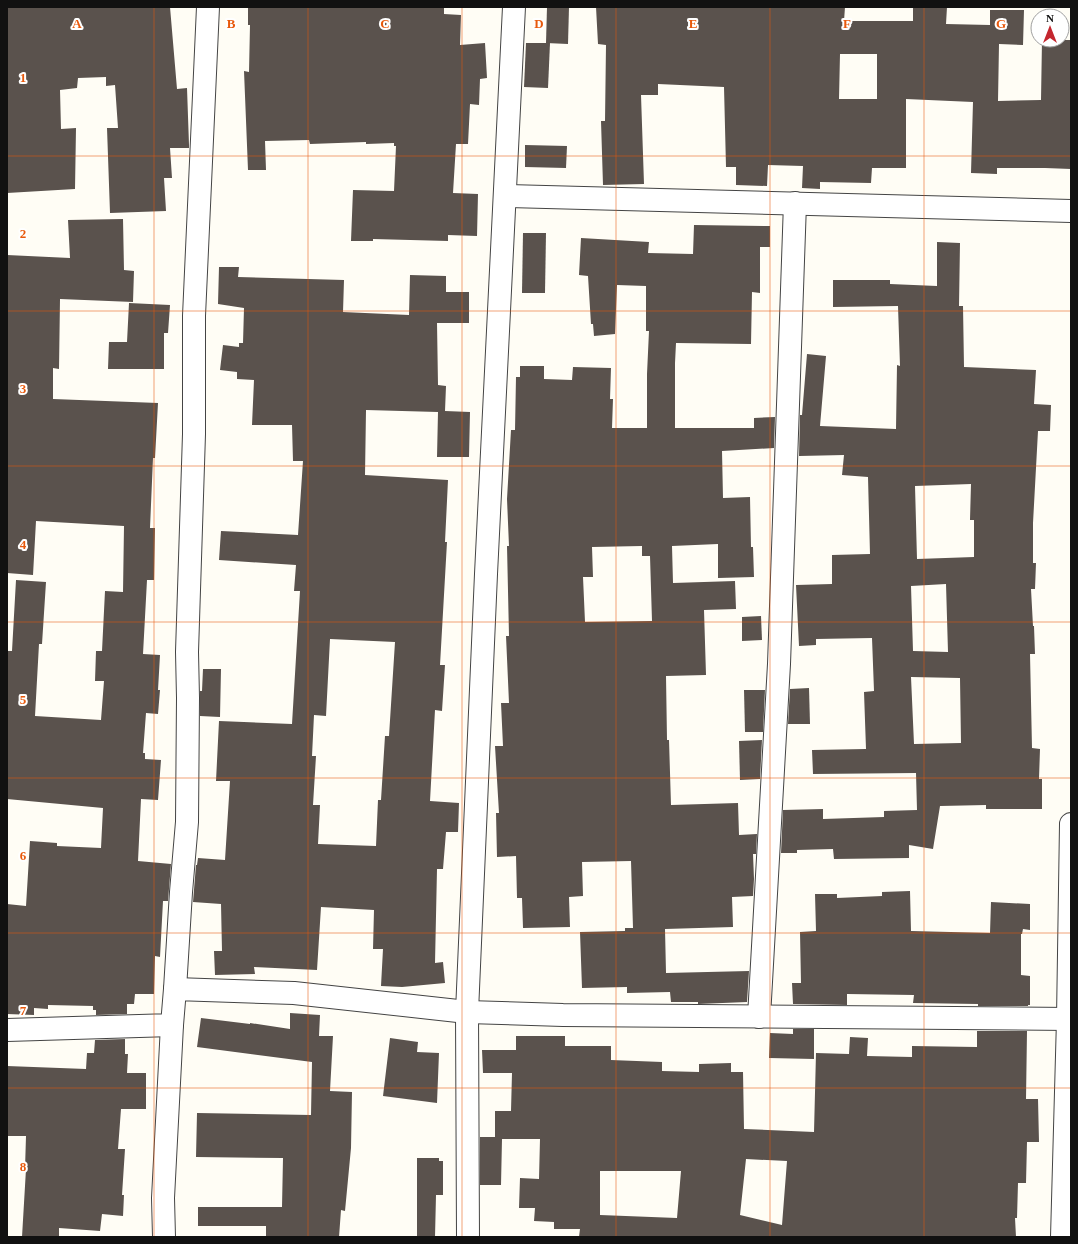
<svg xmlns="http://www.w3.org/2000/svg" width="1078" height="1244" font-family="'Times New Roman',serif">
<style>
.building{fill:#5a524d;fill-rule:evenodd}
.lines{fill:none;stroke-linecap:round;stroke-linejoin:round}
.street-casing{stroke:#444;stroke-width:24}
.street{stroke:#fff;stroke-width:22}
.grid{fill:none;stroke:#e8590c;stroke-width:1;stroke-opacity:0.55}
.grid-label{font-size:13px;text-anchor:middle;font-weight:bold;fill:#e8590c;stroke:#fff;stroke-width:4;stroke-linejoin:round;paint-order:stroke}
</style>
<rect width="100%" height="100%" fill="#fffdf5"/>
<!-- building -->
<g class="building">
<path d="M 7,7 L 170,7 L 177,89 L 187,88 L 189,145 L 189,148 L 170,148 L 172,178 L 164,178 L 166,211 L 110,213 L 107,128 L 118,128 L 115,85 L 106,86 L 106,77 L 78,78 L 77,88 L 60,90 L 61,129 L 76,128 L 75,189 L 7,193 Z"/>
<path d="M 248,7 L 444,7 L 444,14 L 461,15 L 460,45 L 485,43 L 487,78 L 480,79 L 479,105 L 470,104 L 468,144 L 456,144 L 453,193 L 478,194 L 477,236 L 448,235 L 448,241 L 373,239 L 373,241 L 351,241 L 353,190 L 394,191 L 396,146 L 394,146 L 394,143 L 366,144 L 366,142 L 310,144 L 309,140 L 265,141 L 266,170 L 248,170 L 244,71 L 249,72 L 250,25 L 248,25 Z"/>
<path d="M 547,7 L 569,7 L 568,44 L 546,43 Z"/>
<path d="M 596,7 L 845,7 L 844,21 L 913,21 L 913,7 L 947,7 L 946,24 L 990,25 L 990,10 L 1024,10 L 1023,45 L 999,44 L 998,101 L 1041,100 L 1042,40 L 1071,40 L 1071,169 L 1045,168 L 997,168 L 997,174 L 971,173 L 973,102 L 906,99 L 906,168 L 872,168 L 871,183 L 820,182 L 820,189 L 802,188 L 803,166 L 768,165 L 767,186 L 736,185 L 736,167 L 726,167 L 724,87 L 658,84 L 658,95 L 641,95 L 644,184 L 603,185 L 601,121 L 605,121 L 606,45 L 598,44 ZM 840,54 L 877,54 L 877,99 L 839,99 Z"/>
<path d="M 526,43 L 550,43 L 548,88 L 524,87 Z"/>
<path d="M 525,145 L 567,146 L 566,168 L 525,167 Z"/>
<path d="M 123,219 L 124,270 L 134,271 L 133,302 L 60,299 L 59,369 L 53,368 L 53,399 L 158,403 L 155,458 L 153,458 L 150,528 L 155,528 L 154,580 L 147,580 L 143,654 L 160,655 L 158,690 L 160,690 L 158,714 L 146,713 L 143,753 L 145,753 L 145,759 L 161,760 L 158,800 L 141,799 L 138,861 L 171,864 L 168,901 L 163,901 L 160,957 L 155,956 L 154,994 L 135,994 L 134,1004 L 127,1004 L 127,1014 L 96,1015 L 96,1010 L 93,1010 L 93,1006 L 48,1005 L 48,1009 L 34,1008 L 34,1015 L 7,1014 L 7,904 L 26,906 L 30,841 L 57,843 L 57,846 L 101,848 L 103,808 L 7,799 L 7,651 L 12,651 L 16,580 L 46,582 L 42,644 L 39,644 L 35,716 L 101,720 L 104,681 L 95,681 L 96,651 L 102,651 L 105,591 L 123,592 L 124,526 L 36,521 L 33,575 L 7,573 L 7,255 L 70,258 L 68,220 Z"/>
<path d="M 694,225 L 770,226 L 770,247 L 760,247 L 760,293 L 752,292 L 751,344 L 676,343 L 675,363 L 675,428 L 754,428 L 754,418 L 775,417 L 774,448 L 722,451 L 723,498 L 750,497 L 751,547 L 753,547 L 754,577 L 718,578 L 718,544 L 672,546 L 673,583 L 735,581 L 736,609 L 704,610 L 706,675 L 666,676 L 667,740 L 669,740 L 671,805 L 738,803 L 739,835 L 757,834 L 756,854 L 753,854 L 754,879 L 753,896 L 732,897 L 733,927 L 665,929 L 666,973 L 749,971 L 747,1002 L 698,1004 L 698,1002 L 671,1002 L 670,992 L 627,993 L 627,987 L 582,988 L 580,932 L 625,931 L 625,928 L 633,928 L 631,861 L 582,862 L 583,896 L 569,897 L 570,927 L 523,928 L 522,898 L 517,898 L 516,856 L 497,857 L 496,813 L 499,813 L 495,746 L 503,746 L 501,703 L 509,703 L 506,636 L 509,636 L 507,546 L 509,546 L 507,499 L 511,430 L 515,430 L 516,377 L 520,377 L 520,366 L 544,366 L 544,379 L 572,380 L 573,367 L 611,368 L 610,399 L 613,399 L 612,428 L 647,428 L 647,374 L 649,331 L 646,331 L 646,286 L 617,285 L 615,334 L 594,336 L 593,324 L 591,324 L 588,276 L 579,275 L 581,238 L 649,242 L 648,253 L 693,254 ZM 642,546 L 642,556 L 650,556 L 652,621 L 585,622 L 583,577 L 593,577 L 592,547 Z"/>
<path d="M 523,233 L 546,233 L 545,293 L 522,293 Z"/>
<path d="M 937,242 L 960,243 L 959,306 L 963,306 L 964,367 L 1036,370 L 1034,404 L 1051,405 L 1050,431 L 1038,431 L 1033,523 L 1033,563 L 1036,563 L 1035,589 L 1031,589 L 1033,626 L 1034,626 L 1035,654 L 1030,654 L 1032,748 L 1040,749 L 1039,779 L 1042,779 L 1042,809 L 986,809 L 986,805 L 940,806 L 933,849 L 909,845 L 909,858 L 834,859 L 833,849 L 797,850 L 797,853 L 781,853 L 783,810 L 823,809 L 823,819 L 884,817 L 884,811 L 917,810 L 916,773 L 813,774 L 812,750 L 866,749 L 864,692 L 874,691 L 872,638 L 816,639 L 816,645 L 799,646 L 796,585 L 832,584 L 832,555 L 870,554 L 868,477 L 842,475 L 844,455 L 799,456 L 800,415 L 802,415 L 807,354 L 826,356 L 820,426 L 896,429 L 897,365 L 900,366 L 898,306 L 833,307 L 833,280 L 890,280 L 890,284 L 937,286 ZM 971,484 L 970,520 L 974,520 L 974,557 L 917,559 L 915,486 ZM 946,584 L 948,652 L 913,651 L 911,586 ZM 911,677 L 960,678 L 961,743 L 914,744 Z"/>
<path d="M 219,267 L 239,267 L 238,277 L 344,280 L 343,312 L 409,315 L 410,275 L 446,276 L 446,292 L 469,292 L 469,323 L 437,323 L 438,385 L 446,386 L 445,411 L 470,412 L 469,457 L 437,457 L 438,412 L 366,410 L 365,475 L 448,480 L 445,542 L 447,542 L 440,665 L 445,665 L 442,711 L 435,710 L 430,801 L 459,803 L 458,832 L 446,832 L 443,869 L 437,869 L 435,963 L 443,962 L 445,983 L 402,987 L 381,986 L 383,949 L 373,949 L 374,910 L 321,907 L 317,970 L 254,967 L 255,974 L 215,975 L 214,951 L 222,951 L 221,904 L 193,902 L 196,865 L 197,865 L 198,858 L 225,860 L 230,781 L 216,781 L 219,721 L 292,724 L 300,591 L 294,591 L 296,565 L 219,560 L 221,531 L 298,535 L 303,461 L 293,461 L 292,425 L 252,425 L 254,380 L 237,379 L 237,372 L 220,370 L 223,345 L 239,347 L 239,343 L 243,343 L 244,308 L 218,304 ZM 330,639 L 395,642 L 389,736 L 385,736 L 381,800 L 378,800 L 376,846 L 318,844 L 320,805 L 313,805 L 316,756 L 312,756 L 314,715 L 326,716 Z"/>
<path d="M 129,303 L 170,305 L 168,333 L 164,333 L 164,369 L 108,369 L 109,342 L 127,342 Z"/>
<path d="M 761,616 L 762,640 L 742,641 L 742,617 Z"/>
<path d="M 203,669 L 221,669 L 220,717 L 200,716 L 200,691 L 202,691 Z"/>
<path d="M 809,688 L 810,724 L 788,724 L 790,689 Z"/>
<path d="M 744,690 L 765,690 L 763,732 L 745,732 Z"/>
<path d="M 762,740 L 760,779 L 740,780 L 739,741 Z"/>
<path d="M 910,891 L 911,931 L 990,933 L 991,902 L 1030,904 L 1030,930 L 1023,929 L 1022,934 L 1021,934 L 1021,975 L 1030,976 L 1030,1005 L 1028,1005 L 1028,1006 L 978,1006 L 978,1004 L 913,1003 L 914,995 L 847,994 L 847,1005 L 793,1004 L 792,983 L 801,983 L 800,932 L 816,931 L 815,894 L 837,894 L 837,898 L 882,896 L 882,892 Z"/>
<path d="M 290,1013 L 320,1015 L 319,1036 L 333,1036 L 330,1091 L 352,1092 L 351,1148 L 345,1211 L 341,1210 L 339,1237 L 266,1237 L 266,1226 L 198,1226 L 198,1207 L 282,1207 L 283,1158 L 196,1157 L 197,1113 L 311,1115 L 312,1062 L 197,1047 L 201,1018 L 250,1024 L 250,1023 L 290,1029 Z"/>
<path d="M 793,1029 L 814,1029 L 814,1059 L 769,1058 L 770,1033 L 793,1034 Z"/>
<path d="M 977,1031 L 1027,1031 L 1026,1099 L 1038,1099 L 1039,1142 L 1027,1142 L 1026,1183 L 1018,1183 L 1017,1218 L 1015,1218 L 1016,1237 L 579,1237 L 580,1229 L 554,1229 L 554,1222 L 534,1221 L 535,1208 L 519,1208 L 520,1178 L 539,1179 L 540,1139 L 502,1139 L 501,1185 L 480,1185 L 480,1137 L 495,1137 L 495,1111 L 511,1111 L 512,1073 L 483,1073 L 482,1050 L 516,1050 L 516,1036 L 565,1036 L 565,1046 L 611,1046 L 611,1060 L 662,1062 L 662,1071 L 699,1072 L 699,1064 L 731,1063 L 731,1072 L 743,1072 L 744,1129 L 814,1132 L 816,1053 L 849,1054 L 850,1037 L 868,1038 L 867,1056 L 912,1057 L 912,1046 L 977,1047 ZM 746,1159 L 787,1161 L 782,1225 L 740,1215 ZM 600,1171 L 681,1171 L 677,1218 L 600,1215 Z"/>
<path d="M 390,1038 L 418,1042 L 417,1052 L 439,1053 L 437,1103 L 383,1096 Z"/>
<path d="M 125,1039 L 125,1054 L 128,1054 L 127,1073 L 146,1073 L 146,1109 L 121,1109 L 118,1149 L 125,1149 L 122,1195 L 124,1195 L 123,1216 L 102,1214 L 100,1231 L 59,1228 L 59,1237 L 22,1237 L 26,1169 L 25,1169 L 26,1136 L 7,1136 L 7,1066 L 86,1069 L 87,1053 L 94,1053 L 95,1040 Z"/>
<path d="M 417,1158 L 439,1158 L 439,1161 L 443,1161 L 443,1195 L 436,1195 L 435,1237 L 417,1237 Z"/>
</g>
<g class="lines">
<!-- street casing -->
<g class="street-casing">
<g id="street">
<path d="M 505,196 L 1071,211"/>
<path d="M 175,989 L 181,892 L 187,822 L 188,698 L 187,652 L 194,434 L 194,316 L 208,7"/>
<path d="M 759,1017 L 779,664 L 795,203"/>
<path d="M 7,1030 L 172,1025 L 175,989 L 294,993 L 467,1012 L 563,1015 L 1071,1019"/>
<path d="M 164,1237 L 163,1198 L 172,1025"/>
<path d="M 468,1237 L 467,1012 L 486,574 L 514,7"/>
<path d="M 1062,1237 L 1068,1019 L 1071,824"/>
</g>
</g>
<!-- street -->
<use href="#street" class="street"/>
</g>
<!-- grid -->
<path class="grid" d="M 154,7 L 154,1237M 308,7 L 308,1237M 462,7 L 462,1237M 616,7 L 616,1237M 770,7 L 770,1237M 924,7 L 924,1237M 7,156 L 1071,156M 7,311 L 1071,311M 7,466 L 1071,466M 7,622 L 1071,622M 7,778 L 1071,778M 7,933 L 1071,933M 7,1088 L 1071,1088"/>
<g class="grid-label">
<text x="77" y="28">A</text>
<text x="231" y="28">B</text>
<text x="385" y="28">C</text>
<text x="539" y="28">D</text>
<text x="693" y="28">E</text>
<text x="847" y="28">F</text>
<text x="1001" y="28">G</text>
<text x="23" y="82">1</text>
<text x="23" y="238">2</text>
<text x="23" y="393">3</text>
<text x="23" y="549">4</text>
<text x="23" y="704">5</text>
<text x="23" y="860">6</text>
<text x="23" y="1015">7</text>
<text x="23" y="1171">8</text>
</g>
<!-- border -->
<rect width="1078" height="1244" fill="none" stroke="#111111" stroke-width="16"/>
<!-- north arrow -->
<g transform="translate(1050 28)"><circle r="19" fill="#ffffff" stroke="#a0a0a0"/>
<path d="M0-3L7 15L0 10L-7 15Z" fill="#c4262e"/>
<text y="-6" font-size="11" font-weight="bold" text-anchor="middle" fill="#111111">N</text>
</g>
</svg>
